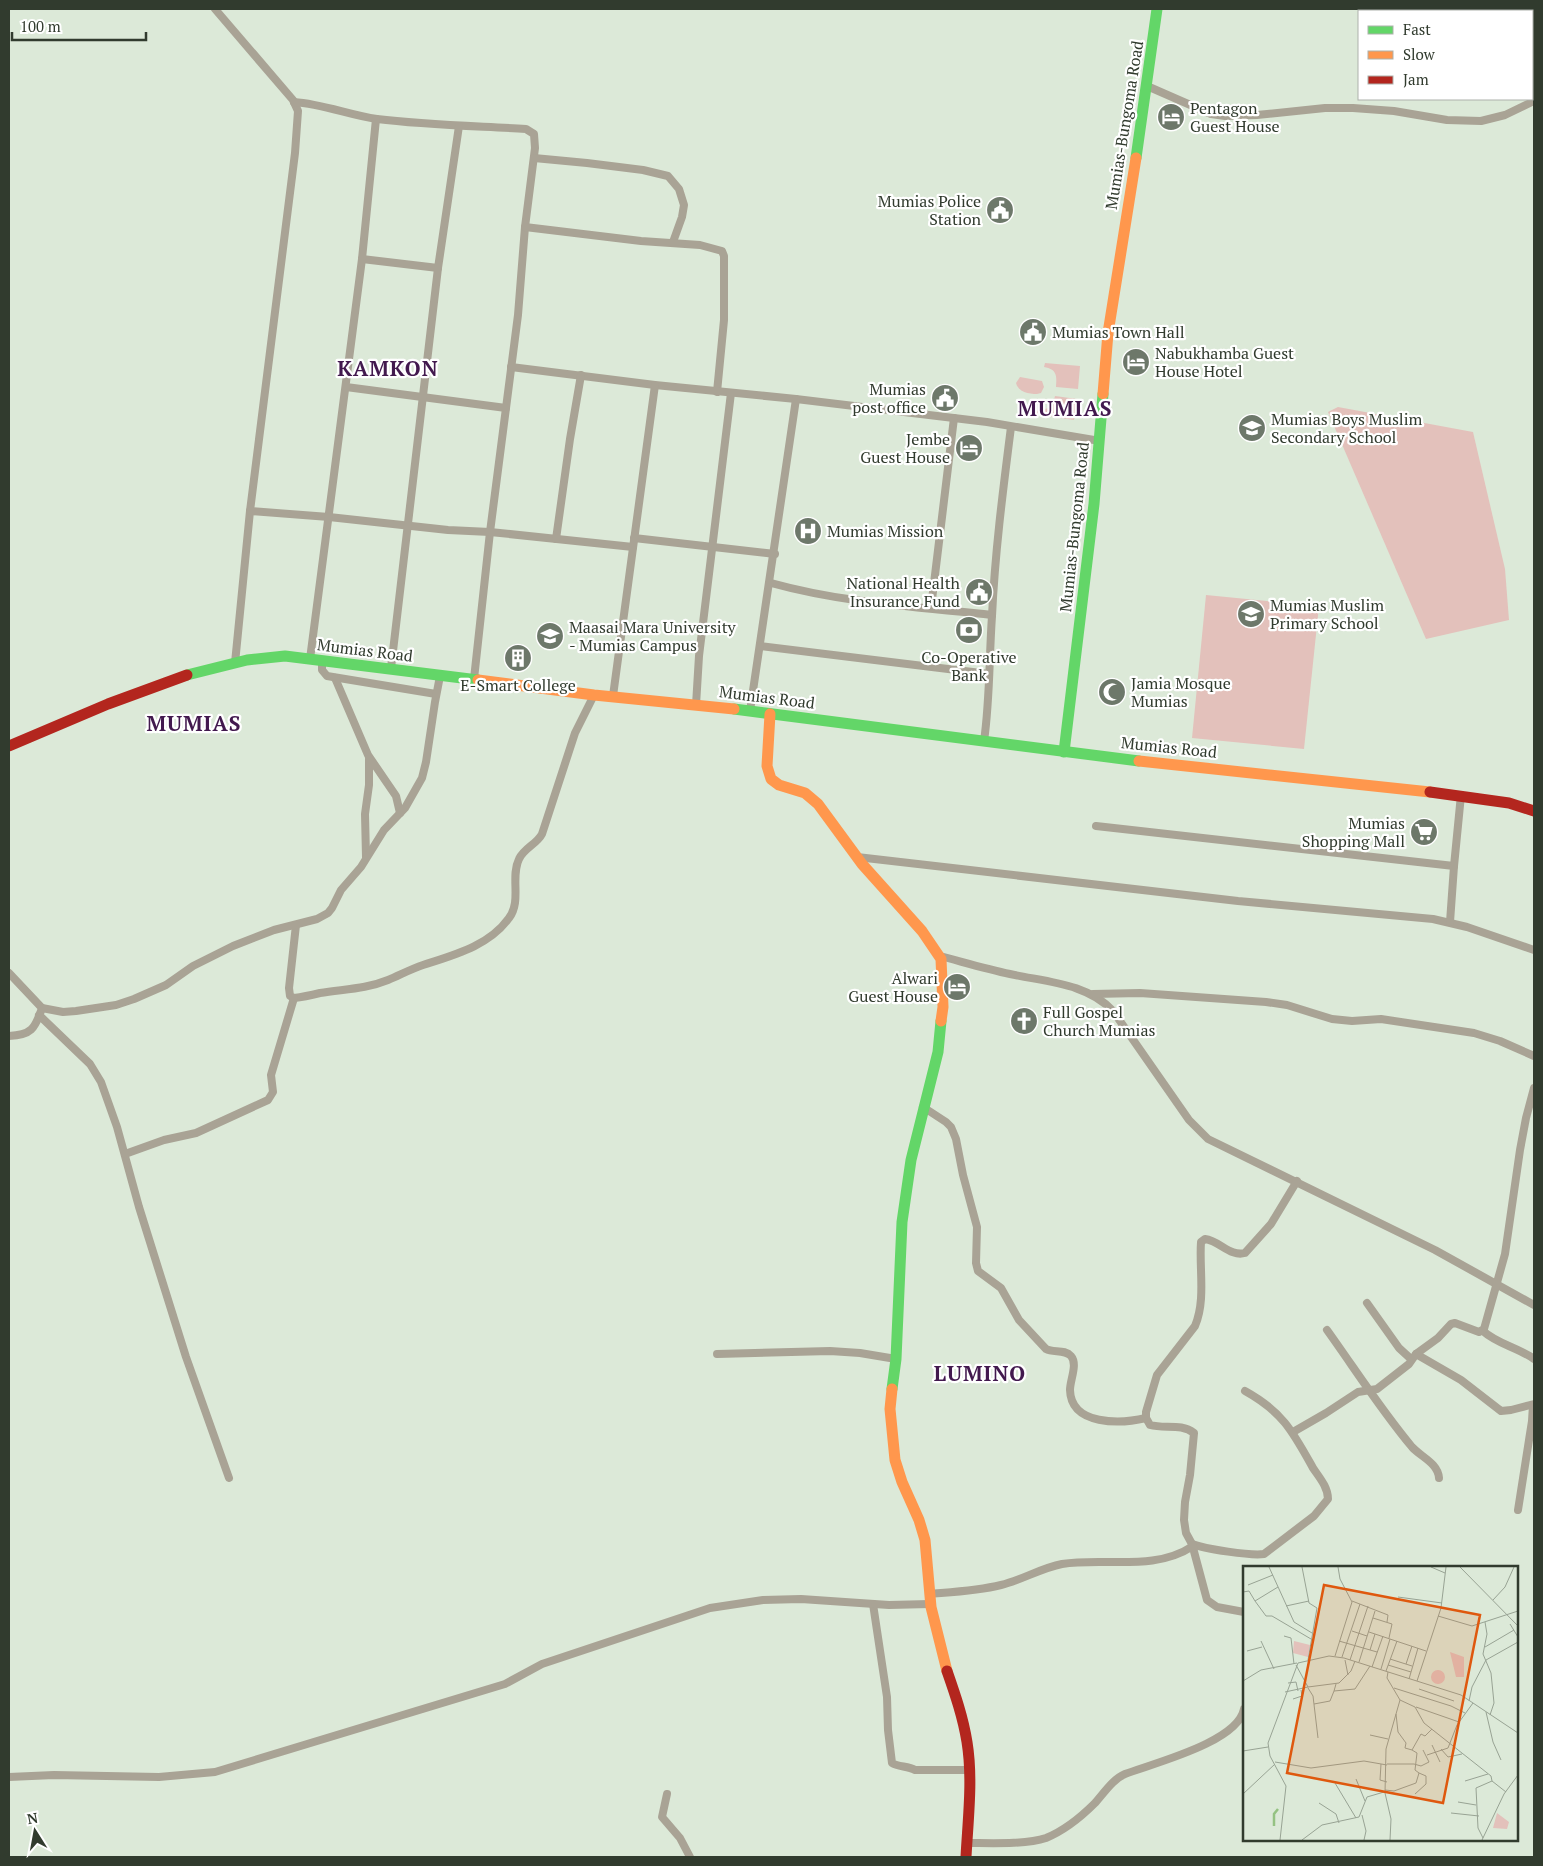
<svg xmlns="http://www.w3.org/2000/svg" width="1543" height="1866" font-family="'PT Serif',serif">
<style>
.green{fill:#e3c1bb}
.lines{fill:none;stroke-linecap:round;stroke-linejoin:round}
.street{stroke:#a9a395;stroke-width:8}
.fast{stroke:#63d668;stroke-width:11}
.slow{stroke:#ff974d;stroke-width:11}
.jam{stroke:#b3261e;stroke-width:11}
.labels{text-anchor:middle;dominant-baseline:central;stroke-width:4.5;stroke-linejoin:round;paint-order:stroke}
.poi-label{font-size:16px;fill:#313b2e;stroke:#fff;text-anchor:start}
.street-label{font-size:16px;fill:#313b2e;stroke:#fff}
.district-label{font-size:21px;font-weight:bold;letter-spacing:1px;fill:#42194e;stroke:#fff}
.inset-river{fill:none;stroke:#94c282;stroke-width:2.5}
.inset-road{fill:none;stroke:#98a394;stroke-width:1}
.view{fill:#df580e;fill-opacity:0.15;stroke:#df580e;stroke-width:2.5}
.inset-edge{fill:none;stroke:#313b2e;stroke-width:2.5}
</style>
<rect width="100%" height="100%" fill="#dce9d8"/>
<!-- green -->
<g class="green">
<path d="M 1045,363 L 1080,366 L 1078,389 L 1056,387 C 1057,376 1057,369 1044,367 Z"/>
<path d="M 1020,377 L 1042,381 L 1044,387 L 1041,393 L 1037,394 C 1029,394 1018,392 1016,383 Z"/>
<path d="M 1055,396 L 1077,399 L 1074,420 L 1023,412 L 1024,408 L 1038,411 L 1052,407 Z"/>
<path d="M 1338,407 L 1473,432 L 1505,569 L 1509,620 L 1426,639 L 1328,412 Z"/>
<path d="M 1206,595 L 1319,606 L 1304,749 L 1192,738 Z"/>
</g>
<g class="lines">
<!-- street -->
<g class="street">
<path d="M 215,9 L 293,100 L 298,111 L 295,153 L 250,511 L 235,663"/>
<path d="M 1147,86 L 1211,114 L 1225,116 L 1257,115 L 1325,108 L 1353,108 L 1394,111 L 1447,120 L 1481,121 L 1505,115 L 1534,101"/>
<path d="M 294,102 C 323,104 349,115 377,119 C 426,125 476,126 526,129 L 534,134 L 535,148 L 525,227 L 518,315 L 490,532 L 474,679"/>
<path d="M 534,158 L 587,163 L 643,170 L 668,176 L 679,189 L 684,205 L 682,217 L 673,242"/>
<path d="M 525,227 L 641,241 L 700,245 L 722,251 L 724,256 L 724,320 L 717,392"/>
<path d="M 362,259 L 438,268"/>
<path d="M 511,367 L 655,385 L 796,399 L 987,422 L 1100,441"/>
<path d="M 346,387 L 506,408"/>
<path d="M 250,511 L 329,517 L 448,530 L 490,532 L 633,547"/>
<path d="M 634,538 L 775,554"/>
<path d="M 556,539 L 570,439 L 581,375"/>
<path d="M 771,583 C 843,603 918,607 992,615"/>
<path d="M 931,608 L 954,418"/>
<path d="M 760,646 L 989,674"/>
<path d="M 310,659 L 362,259 L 376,119"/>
<path d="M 322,660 L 322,670 L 327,676 L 436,694"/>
<path d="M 391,668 L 438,268 L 459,126"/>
<path d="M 335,678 L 368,755 L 396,796 L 400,813"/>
<path d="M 613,696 L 655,385"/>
<path d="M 696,705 L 699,656 L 731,393"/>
<path d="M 750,711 L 796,399"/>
<path d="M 984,741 C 990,700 989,658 992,616 C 995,552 1003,490 1011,427"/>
<path d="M 1096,826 L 1454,866"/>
<path d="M 366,857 L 365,814 L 369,785 L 369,759"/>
<path d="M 857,857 L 1238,901 L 1433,919 L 1467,927 L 1534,950"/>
<path d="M 1450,922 L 1454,866 L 1461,795"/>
<path d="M 296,925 L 289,988 L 290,996 L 294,998 C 303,997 312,995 320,993 C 344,989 366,989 388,980 C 400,975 411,969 423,965 C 454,955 489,946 509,918 C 522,901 510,877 519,859 C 524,848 537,844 542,834 L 575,733 L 594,695"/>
<path d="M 940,956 C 963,962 987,969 1010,974 C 1046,982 1087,983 1113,1011 L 1189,1120 L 1208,1139 L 1435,1250 L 1534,1305"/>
<path d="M 9,973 L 42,1008 C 35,1029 31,1035 9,1036"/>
<path d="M 1093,994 L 1140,993 L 1266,1002 L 1287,1005 L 1332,1019 L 1352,1021 L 1381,1019 L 1474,1033 L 1500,1041 L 1534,1056"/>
<path d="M 42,1008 L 63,1012 L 76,1011 L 116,1005 L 134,999 L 166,985 L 193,966 L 233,946 L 274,930 L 317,919 L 328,913 L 332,908 L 341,890 L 361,867 L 384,830 L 405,808 L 422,778 L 426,762 L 435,702 L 440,676"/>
<path d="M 39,1015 L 90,1064 L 101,1082 L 117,1127 L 139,1207 L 186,1357 L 229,1478"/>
<path d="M 923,1107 L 946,1122 L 951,1127 L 956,1139 L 963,1175 L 977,1227 L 976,1263 L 978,1271 L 1001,1288 L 1019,1320 L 1046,1349 C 1053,1353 1065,1349 1071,1356 C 1078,1364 1070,1380 1070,1390 C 1071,1426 1121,1424 1146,1418"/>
<path d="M 125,1154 L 164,1140 L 196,1133 L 268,1100 L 273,1092 L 271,1075 L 294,998"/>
<path d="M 1367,1303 L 1399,1348 L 1411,1359"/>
<path d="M 1327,1330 C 1355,1369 1381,1410 1412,1447 C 1421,1457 1438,1463 1439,1478"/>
<path d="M 1483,1331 C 1497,1344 1519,1348 1534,1359"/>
<path d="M 717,1354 L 830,1351 L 860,1353 L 896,1359"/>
<path d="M 1416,1354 L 1461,1380 L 1501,1411 L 1511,1410 L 1534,1404"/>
<path d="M 1293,1432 L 1326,1413 L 1358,1392 L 1377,1389 L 1409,1364 L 1416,1354 L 1438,1338 L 1451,1324 L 1455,1323 L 1479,1332 L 1484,1329 L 1505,1254 L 1520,1150 L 1526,1118 L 1534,1088"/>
<path d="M 1518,1510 L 1532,1421 L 1533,1405"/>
<path d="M 1192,1544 C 1205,1549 1251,1556 1264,1554 L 1314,1516 L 1328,1499 C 1328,1487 1319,1477 1313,1468 C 1293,1432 1283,1412 1245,1391"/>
<path d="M 929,1594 C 953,1592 977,1591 1001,1585 C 1022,1580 1041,1568 1062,1564 C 1105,1557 1154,1572 1193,1546"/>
<path d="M 873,1604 L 887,1697 L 888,1730 L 892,1763 C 898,1767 908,1766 915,1770 L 969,1770"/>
<path d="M 1244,1612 L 1217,1607 L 1207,1600 L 1192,1544 L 1186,1533 L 1184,1520 L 1185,1502 L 1190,1475 L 1194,1433 C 1181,1423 1165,1429 1150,1425 L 1146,1418 L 1146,1412 L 1157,1375 L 1195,1326 C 1206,1300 1199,1269 1201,1242 L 1205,1239 C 1220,1241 1230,1257 1245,1253 L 1271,1224 L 1297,1181"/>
<path d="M 9,1777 L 54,1775 L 159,1777 L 215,1772 L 505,1684 L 542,1664 L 710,1608 L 763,1600 L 801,1599 L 889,1605 L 930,1604"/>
<path d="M 667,1794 L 662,1817 L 680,1838 L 690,1857"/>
<path d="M 966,1843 C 988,1843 1025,1845 1046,1838 C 1063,1831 1082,1816 1095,1803 C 1104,1793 1113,1779 1125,1774 C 1154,1763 1238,1742 1244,1709"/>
</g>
<!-- fast -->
<g class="fast">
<path d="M 1136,158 L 1157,9"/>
<path d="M 187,675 L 247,660 L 285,656 L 478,680"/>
<path d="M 734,709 L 1139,761"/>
<path d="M 1064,752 L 1094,504 L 1103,394"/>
<path d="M 892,1389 L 896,1359 L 902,1222 L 911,1160 L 938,1052 L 941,1021"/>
</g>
<!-- slow -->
<g class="slow">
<path d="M 1103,394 L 1108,333 L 1136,158"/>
<path d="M 478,680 L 594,695 L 734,709"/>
<path d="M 770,714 L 767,766 L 771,779 L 779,785 L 805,793 L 818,804 L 862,864 L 922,931 L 941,959 L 943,1007 L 941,1021"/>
<path d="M 1139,761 L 1430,792"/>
<path d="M 892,1389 L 890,1409 L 895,1460 L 902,1482 L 919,1520 L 925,1540 L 931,1607 L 947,1671"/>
</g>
<!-- jam -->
<g class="jam">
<path d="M 9,746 L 108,704 L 187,675"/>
<path d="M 1430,792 L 1509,803 L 1534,811"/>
<path d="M 947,1671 C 955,1694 963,1717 967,1742 C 973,1779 968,1819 966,1857"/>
</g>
</g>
<!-- icons -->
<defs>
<g id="hotel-disc" transform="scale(1.4375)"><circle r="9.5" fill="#6d786a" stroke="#fff"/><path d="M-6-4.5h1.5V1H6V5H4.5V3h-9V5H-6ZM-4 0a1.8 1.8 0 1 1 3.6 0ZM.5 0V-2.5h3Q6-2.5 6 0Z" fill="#fff"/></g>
<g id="civic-disc" transform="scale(1.4375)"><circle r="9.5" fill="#6d786a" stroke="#fff"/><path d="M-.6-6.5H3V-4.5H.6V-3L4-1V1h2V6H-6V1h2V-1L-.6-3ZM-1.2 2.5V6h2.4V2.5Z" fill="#fff"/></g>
<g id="school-disc" transform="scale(1.4375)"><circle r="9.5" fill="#6d786a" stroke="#fff"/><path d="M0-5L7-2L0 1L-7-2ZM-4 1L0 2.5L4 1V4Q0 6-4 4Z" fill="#fff"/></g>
<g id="hospital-disc" transform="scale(1.4375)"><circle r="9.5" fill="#6d786a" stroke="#fff"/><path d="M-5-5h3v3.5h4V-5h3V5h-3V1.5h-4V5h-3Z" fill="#fff"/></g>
<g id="bank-disc" transform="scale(1.4375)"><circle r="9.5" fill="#6d786a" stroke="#fff"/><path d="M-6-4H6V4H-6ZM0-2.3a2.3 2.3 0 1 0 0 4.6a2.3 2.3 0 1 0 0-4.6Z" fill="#fff"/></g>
<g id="university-disc" transform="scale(1.4375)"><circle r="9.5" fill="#6d786a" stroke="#fff"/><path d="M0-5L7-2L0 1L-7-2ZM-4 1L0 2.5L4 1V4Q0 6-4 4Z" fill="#fff"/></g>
<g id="building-disc" transform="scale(1.4375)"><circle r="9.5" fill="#6d786a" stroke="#fff"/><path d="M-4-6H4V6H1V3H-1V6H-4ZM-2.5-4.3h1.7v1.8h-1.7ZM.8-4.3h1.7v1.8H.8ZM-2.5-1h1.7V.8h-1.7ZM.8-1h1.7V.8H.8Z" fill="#fff"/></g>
<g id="mosque-disc" transform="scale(1.4375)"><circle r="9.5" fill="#6d786a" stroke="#fff"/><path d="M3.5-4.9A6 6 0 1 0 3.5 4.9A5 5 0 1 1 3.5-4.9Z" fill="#fff"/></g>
<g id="supermarket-disc" transform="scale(1.4375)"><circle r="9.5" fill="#6d786a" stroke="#fff"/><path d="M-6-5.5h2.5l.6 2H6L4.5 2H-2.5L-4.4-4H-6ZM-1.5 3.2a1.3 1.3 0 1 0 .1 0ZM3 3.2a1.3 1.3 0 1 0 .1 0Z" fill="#fff"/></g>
<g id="church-disc" transform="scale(1.4375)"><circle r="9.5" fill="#6d786a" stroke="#fff"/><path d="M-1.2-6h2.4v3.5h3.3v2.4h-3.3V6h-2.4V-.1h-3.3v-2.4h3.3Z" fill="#fff"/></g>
</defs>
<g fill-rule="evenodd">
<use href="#hotel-disc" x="1171" y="117"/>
<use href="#civic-disc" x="1000" y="210"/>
<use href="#civic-disc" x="1033" y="332"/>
<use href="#hotel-disc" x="1136" y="362"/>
<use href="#civic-disc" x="945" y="398"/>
<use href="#school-disc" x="1252" y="428"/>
<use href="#hotel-disc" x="969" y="448"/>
<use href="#hospital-disc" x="808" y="531"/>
<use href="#civic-disc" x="979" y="592"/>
<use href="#school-disc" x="1251" y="614"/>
<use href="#bank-disc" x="969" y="630"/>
<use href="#university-disc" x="550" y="636"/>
<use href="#building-disc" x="518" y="658"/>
<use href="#mosque-disc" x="1112" y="692"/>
<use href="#supermarket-disc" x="1424" y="832"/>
<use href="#hotel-disc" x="957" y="987"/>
<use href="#church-disc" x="1024" y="1021"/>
</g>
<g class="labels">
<!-- poi labels -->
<g class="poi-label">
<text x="1190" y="108">Pentagon<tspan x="1190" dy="18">Guest House</tspan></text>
<text x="981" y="201" text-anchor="end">Mumias Police<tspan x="981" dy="18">Station</tspan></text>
<text x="1052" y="332">Mumias Town Hall</text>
<text x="1155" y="353">Nabukhamba Guest<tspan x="1155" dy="18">House Hotel</tspan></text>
<text x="926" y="389" text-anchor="end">Mumias<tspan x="926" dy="18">post office</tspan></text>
<text x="1271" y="419">Mumias Boys Muslim<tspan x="1271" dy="18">Secondary School</tspan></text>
<text x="950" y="439" text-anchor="end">Jembe<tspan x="950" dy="18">Guest House</tspan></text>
<text x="827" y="531">Mumias Mission</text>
<text x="960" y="583" text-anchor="end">National Health<tspan x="960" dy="18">Insurance Fund</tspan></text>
<text x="1270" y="605">Mumias Muslim<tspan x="1270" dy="18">Primary School</tspan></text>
<text x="569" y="627">Maasai Mara University<tspan x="569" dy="18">- Mumias Campus</tspan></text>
<text x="969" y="657" text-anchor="middle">Co-Operative<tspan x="969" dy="18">Bank</tspan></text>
<text x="1131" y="683">Jamia Mosque<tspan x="1131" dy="18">Mumias</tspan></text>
<text x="518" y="685" text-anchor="middle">E-Smart College</text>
<text x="1405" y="823" text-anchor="end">Mumias<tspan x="1405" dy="18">Shopping Mall</tspan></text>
<text x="938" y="978" text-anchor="end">Alwari<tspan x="938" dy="18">Guest House</tspan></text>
<text x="1043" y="1012">Full Gospel<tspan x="1043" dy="18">Church Mumias</tspan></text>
</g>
<!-- street labels -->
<g class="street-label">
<text transform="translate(1124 125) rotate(-81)">Mumias-Bungoma Road</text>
<text transform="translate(1074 527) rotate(-84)">Mumias-Bungoma Road</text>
<text transform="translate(365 650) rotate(7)">Mumias Road</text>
<text transform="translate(767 697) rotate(7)">Mumias Road</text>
<text transform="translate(1169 747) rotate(6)">Mumias Road</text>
</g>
<!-- district labels -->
<g class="district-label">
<text x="388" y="368">KAMKON</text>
<text x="1065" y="408">MUMIAS</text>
<text x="194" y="723">MUMIAS</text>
<text x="980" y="1373">LUMINO</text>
</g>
</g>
<!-- overview -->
<g transform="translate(1243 1566)">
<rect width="275" height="275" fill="#dce9d8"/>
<path d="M 51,75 L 67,79 L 65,91 L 50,87 ZM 207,86 L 221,91 L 221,111 L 213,111 ZM188 111a7 7 0 1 1 14 0a7 7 0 1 1-14 0ZM 254,247 L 266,256 L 264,263 L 250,262 Z" fill="#e3c1bb"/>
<path class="inset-river" d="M 31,260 L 31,248 L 35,243"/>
<path class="inset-road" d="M 26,1 L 51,56 L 69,67M 59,1 L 66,37 L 74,42 L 65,94M 188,1 L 202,7M 217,1 L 275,60M 5,19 L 30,9M 35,21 L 12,35 L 23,50 L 29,50 L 68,73M 0,26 L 6,25 L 12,35M 155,31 L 199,37M 250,34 L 262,21 L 271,1M 109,35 L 145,49 L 144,56M 43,40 L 66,35M 195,50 L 229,60 L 275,45M 130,52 L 149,58 L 146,72M 242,56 L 244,68 L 240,88 L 248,107 L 251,137 L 247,149M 267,58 L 275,71M 109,65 L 124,70M 126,66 L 183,85M 41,70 L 48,72 L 51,98M 18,75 L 31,103M 96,75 L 134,86M 242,81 L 271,64M 127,84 L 132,68M 4,85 L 19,81M 92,90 L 109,36 L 97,13 L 95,1M 99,91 L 117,38M 147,93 L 169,100M 102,94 L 105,109M 107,94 L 125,40M 243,94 L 275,76M 116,96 L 132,45M 163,98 L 169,80M 145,99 L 168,106M 129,101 L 140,70M 138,103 L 147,73M 143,105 L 154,75M 145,106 L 144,112 L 157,134 L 143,183 L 142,227 L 148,253 L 147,274M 166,113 L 175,82M 0,115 L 18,104 L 54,97M 174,115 L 198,42 L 203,1M 45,117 L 53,116 L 55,125M 93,118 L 91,125 L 112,123 L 127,100M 65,121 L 96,117 L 108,105 L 112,95M 65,122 L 70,130 L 75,172M 151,122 L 208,140 L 222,147M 176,123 L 211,135M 42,126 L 65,121 L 53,99M 50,133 L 59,130 L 58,124M 157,134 L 172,141 L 181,157 L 248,210 L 249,215 L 263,226M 226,135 L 229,121 L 243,94M 71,138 L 87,135 L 91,125M 173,141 L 216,156M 243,146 L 250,176 L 258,194M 153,148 L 155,166 L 163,177 L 162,182 L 169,184M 127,169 L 145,173M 189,179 L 197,196M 198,183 L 205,191 L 219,188M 0,185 L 25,181M 184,189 L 205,182 L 214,159 L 230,137M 32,196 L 68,202 L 121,195 L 144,199M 138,198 L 137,214 L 144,216M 144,198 L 171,198M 171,198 L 178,200 L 186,196 L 180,184M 113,213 L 122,235M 222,215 L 245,208M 92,217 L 113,252M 142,224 L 151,225 L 173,217 L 176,207 L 172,204 L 174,187 L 169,184 L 178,168 L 182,170 L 189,163M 0,228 L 32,198M 172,228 L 183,218 L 183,210 L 176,207M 215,236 L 233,239M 76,237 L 93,248 L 96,257M 208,247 L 236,250M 119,249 L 123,265 L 121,274M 240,272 L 235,262 L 233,222 L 249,215M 37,274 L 43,220 L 27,190 L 25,177 L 55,97 L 86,90 L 101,92 L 218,129 L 275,167M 59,274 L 79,259 L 116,251 L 124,231 L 141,226M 239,274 L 261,228 L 275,209"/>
<path class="view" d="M 81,19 L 237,49 L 200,237 L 44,207 Z"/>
<rect width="275" height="275" class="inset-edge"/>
</g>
<!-- border -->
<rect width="1543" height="1866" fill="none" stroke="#313b2e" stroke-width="20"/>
<!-- legend -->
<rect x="1358" y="10" width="175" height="90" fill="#ffffff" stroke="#adb1ab"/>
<rect x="1368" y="26" width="25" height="8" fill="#63d668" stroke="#adb1ab"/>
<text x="1403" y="35" font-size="15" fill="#313b2e">Fast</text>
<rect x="1368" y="51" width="25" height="8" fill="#ff974d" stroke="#adb1ab"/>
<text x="1403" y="60" font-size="15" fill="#313b2e">Slow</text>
<rect x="1368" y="76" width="25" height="8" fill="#b3261e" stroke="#adb1ab"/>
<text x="1403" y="85" font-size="15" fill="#313b2e">Jam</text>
<!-- north arrow -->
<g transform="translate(35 1831) rotate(349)" stroke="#ffffff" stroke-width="4" paint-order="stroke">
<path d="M0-4L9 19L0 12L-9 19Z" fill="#313b2e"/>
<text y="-8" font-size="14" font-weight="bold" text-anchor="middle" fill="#313b2e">N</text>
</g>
<!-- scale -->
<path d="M12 32v8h134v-8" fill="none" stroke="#313b2e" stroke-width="2.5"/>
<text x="20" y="32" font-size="15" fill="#313b2e" stroke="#ffffff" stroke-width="4" paint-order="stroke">100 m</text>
</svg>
